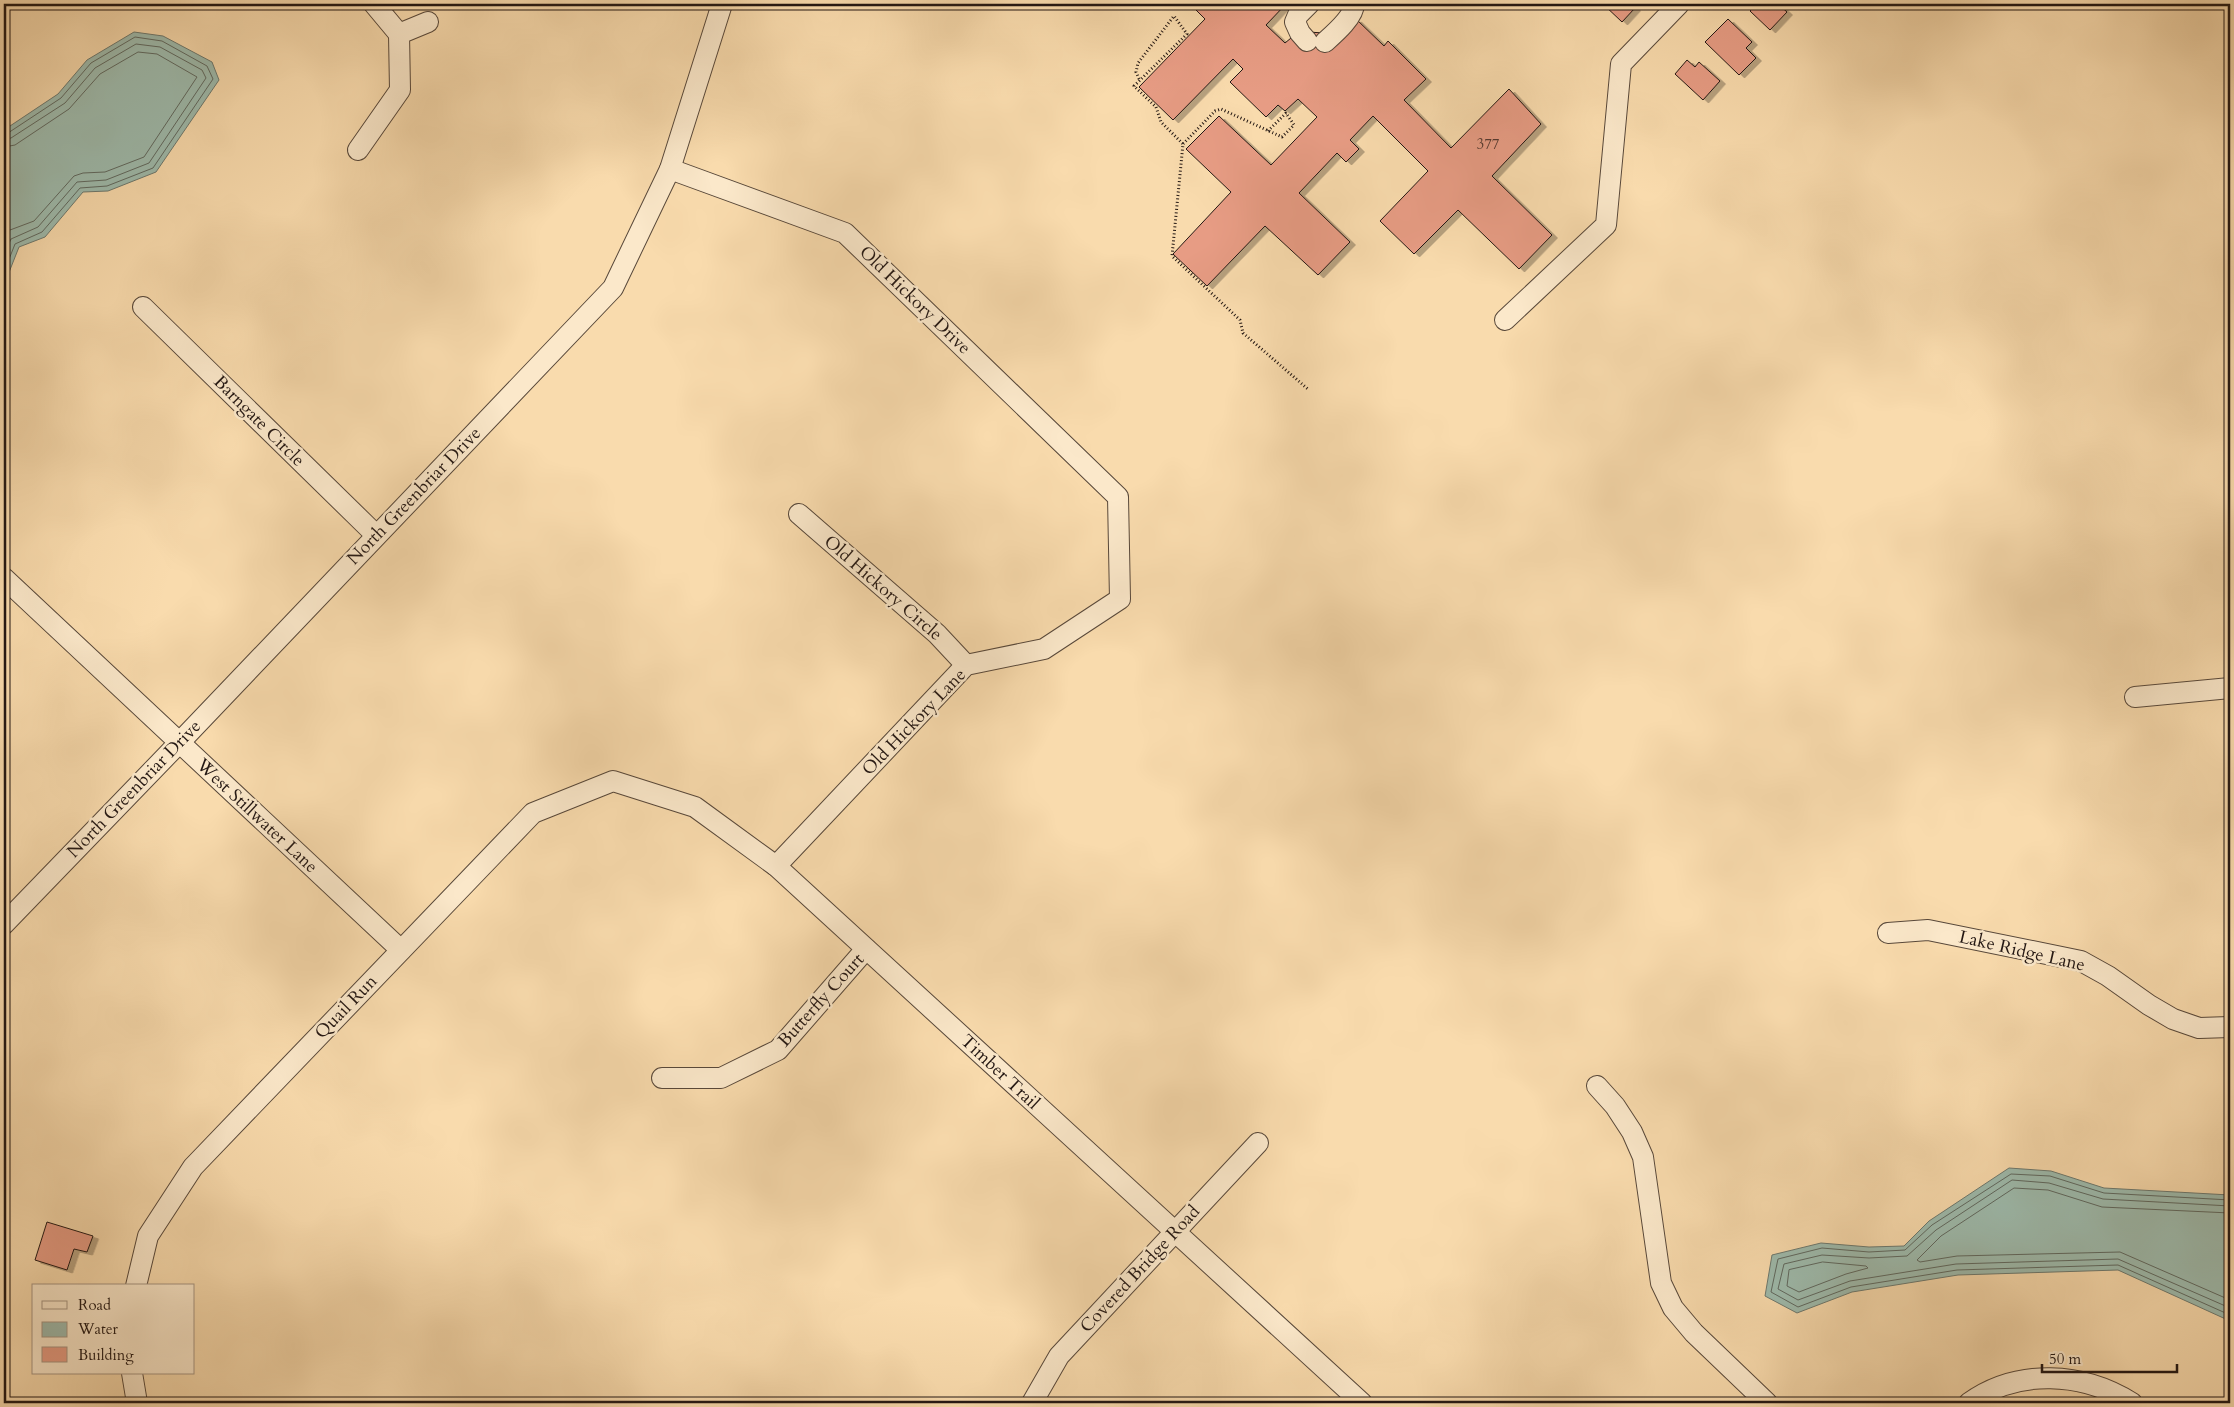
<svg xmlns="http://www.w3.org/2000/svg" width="2234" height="1407" font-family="Cardo,serif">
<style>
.water{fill:#9ebbad;stroke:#6d796f}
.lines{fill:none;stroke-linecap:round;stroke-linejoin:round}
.shore{stroke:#606960;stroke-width:1}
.building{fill:#e79c84;stroke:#231713;filter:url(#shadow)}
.minor-casing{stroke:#58483a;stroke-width:22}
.path{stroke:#231713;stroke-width:3;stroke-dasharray:1 2.5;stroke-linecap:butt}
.minor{stroke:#fbe8ca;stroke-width:20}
.labels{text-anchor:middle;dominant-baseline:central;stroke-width:5;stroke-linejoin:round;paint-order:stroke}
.number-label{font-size:15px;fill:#54382f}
.street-label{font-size:18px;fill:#231713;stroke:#fbe8ca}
</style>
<defs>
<filter id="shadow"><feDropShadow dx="5.5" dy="3" stdDeviation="0" flood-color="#0004"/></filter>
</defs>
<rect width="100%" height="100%" fill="#f9dbad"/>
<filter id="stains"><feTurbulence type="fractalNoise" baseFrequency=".004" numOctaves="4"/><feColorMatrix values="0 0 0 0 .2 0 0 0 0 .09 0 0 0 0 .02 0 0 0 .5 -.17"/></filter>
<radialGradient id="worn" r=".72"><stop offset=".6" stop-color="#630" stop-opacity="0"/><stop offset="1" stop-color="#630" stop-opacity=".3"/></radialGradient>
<!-- water -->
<g class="water">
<path d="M 134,32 L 163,36 L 212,62 L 219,80 L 156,172 L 108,191 L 83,192 L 45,237 L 19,247 L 4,285 L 4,130 L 58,94 L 87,60 Z"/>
<path d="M 2009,1168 L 2051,1171 L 2104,1188 L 2230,1195 L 2230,1321 L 2118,1270 L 1958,1275 L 1852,1292 L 1797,1313 L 1765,1296 L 1772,1255 L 1821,1243 L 1869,1247 L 1904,1246 L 1929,1221 Z"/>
</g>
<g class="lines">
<!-- shore -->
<g class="shore">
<path d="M 4,134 L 8,133 L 61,98 L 91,63 L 135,37 L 162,41 L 207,66 L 213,79 L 153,168 L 107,186 L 80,188 L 42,232 L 15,244 L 4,272"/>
<path d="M 4,140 L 11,138 L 65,103 L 95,68 L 136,44 L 160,47 L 202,70 L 206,78 L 149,163 L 106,180 L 77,182 L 38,227 L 11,239 L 4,254"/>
<path d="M 4,147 L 15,145 L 69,109 L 100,74 L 138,52 L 157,54 L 197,77 L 144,157 L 105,172 L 83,173 L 74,176 L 34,221 L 10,230 L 4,236"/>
<path d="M 2230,1200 L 2104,1193 L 2050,1176 L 2011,1174 L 1932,1225 L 1905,1250 L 1869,1252 L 1822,1248 L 1778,1259 L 1771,1292 L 1798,1307 L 1851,1287 L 1957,1270 L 2118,1265 L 2230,1315"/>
<path d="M 2230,1206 L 2103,1199 L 2049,1183 L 2012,1180 L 1936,1230 L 1907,1256 L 1869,1258 L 1822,1255 L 1784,1264 L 1778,1289 L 1798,1300 L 1850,1281 L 1956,1264 L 2118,1259 L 2230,1308"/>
<path d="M 2230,1213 L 2102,1207 L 2048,1190 L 2014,1188 L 1941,1236 L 1917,1260 L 1920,1262 L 1957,1256 L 2120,1252 L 2230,1300"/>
<path d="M 1823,1262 L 1866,1266 L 1868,1268 L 1846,1274 L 1799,1292 L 1787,1286 L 1789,1270 Z"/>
</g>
</g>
<!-- building -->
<g class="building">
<path d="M 1190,4 L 1286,4 L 1266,25 L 1285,43 L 1291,38 L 1299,45 L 1308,32 L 1324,33 L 1356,19 L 1384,46 L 1388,41 L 1426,79 L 1404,100 L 1451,148 L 1509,89 L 1541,124 L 1492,176 L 1552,235 L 1519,269 L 1458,210 L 1414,254 L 1380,221 L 1428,171 L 1373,116 L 1350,140 L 1359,149 L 1346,162 L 1337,153 L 1299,193 L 1350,242 L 1318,275 L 1265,226 L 1207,286 L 1173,254 L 1231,192 L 1186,149 L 1219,116 L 1271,165 L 1317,117 L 1298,99 L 1285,111 L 1278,105 L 1266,117 L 1230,82 L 1243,69 L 1233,59 L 1173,120 L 1139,87 L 1205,19 Z"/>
<path d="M 1603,4 L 1630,4 L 1635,8 L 1622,22 Z"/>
<path d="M 1757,4 L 1778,4 L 1787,12 L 1770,30 L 1750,11 Z"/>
<path d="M 1728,19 L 1752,42 L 1746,48 L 1756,58 L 1739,75 L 1705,42 Z"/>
<path d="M 1687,60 L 1695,67 L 1699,62 L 1720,81 L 1703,100 L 1675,74 Z"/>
<path d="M 47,1222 L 93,1236 L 87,1252 L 74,1249 L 67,1270 L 35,1260 Z"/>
</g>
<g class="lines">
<!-- minor casing -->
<g class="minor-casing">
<g id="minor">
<path d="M 374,4 L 399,34"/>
<path d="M 1307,41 L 1300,33 L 1295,22 L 1298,15 L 1309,4"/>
<path d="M 1325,42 C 1334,34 1354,17 1354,4"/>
<path d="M 358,150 L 400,90 L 399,34 L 428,22"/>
<path d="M 670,169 L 845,233 L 1118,497 L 1120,599 L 1044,649 L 966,665 L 776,866"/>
<path d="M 143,307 L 376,535"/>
<path d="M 1505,320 L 1606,225 L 1621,64 L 1679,4"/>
<path d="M 799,514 L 937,634 L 966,665"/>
<path d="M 4,578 L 401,950"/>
<path d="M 2135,697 L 2230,688"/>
<path d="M 4,924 L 179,743 L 613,288 L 670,169 L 722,4"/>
<path d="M 1888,933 L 1928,930 L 2081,961 L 2108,976 L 2149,1005 L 2173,1019 L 2199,1028 L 2230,1027"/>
<path d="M 662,1078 L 721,1078 L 778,1050 L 866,949"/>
<path d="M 1597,1086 L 1615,1106 L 1632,1132 L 1643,1157 L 1661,1283 L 1673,1308 L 1694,1333 L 1767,1403"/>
<path d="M 136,1286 L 148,1236 L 193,1167 L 533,813 L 613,781 L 695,807 L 776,866 L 1362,1403"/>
<path d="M 132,1373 L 137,1403"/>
<path d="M 1032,1403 L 1059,1356 L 1258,1143"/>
<path d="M 1969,1403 C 2018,1368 2083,1372 2132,1403"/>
</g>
</g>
<!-- path -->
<g class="path">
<path d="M 1139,79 L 1136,72 L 1138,63 L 1174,16 L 1187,34 L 1134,86 L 1156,107 L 1161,122 L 1183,144"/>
<path d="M 1268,131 L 1286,113 L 1294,125 L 1282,137 L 1221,109 L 1215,111 L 1183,144 L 1172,256 L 1240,320 L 1243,333 L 1309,390"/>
</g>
<!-- minor -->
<use href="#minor" class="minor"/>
</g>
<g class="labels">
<!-- number labels -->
<g class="number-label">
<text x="1488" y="144">377</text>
</g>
<!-- street labels -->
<g class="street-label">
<text transform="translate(915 300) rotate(44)">Old Hickory Drive</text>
<text transform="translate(259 421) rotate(45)">Barngate Circle</text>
<text transform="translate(414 496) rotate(-46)">North Greenbriar Drive</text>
<text transform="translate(883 588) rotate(41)">Old Hickory Circle</text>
<text transform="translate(914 722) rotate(-46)">Old Hickory Lane</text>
<text transform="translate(134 789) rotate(-46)">North Greenbriar Drive</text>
<text transform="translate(257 816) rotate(43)">West Stillwater Lane</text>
<text transform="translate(2022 951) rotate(13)">Lake Ridge Lane</text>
<text transform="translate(821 1000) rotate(-48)">Butterfly Court</text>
<text transform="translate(346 1007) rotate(-46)">Quail Run</text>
<text transform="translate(1000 1072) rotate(43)">Timber Trail</text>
<text transform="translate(1140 1269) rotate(-47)">Covered Bridge Road</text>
</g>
</g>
<!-- margin -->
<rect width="2234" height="1407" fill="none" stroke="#f9dbad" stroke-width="20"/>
<rect x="5" y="5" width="2224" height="1397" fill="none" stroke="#231713" stroke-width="2.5"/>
<rect x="10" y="10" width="2214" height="1387" fill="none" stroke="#231713"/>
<!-- legend -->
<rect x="32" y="1284" width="162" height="90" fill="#fbe8ca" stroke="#a59481"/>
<rect x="42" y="1301" width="25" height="8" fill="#fbe8ca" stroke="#a59481"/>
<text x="78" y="1310" font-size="15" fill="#231713">Road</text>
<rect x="42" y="1322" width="25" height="15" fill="#9ebbad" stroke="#a59481"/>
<text x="78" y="1334" font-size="15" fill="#231713">Water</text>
<rect x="42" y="1347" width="25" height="15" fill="#e79c84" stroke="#a59481"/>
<text x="78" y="1360" font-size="15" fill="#231713">Building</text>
<!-- scale -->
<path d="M2042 1364v8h135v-8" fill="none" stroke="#231713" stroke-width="2.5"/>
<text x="2049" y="1364" font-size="15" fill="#231713" stroke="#fbe8ca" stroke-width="4" paint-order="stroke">50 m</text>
<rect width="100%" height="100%" filter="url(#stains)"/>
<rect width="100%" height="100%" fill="url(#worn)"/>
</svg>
